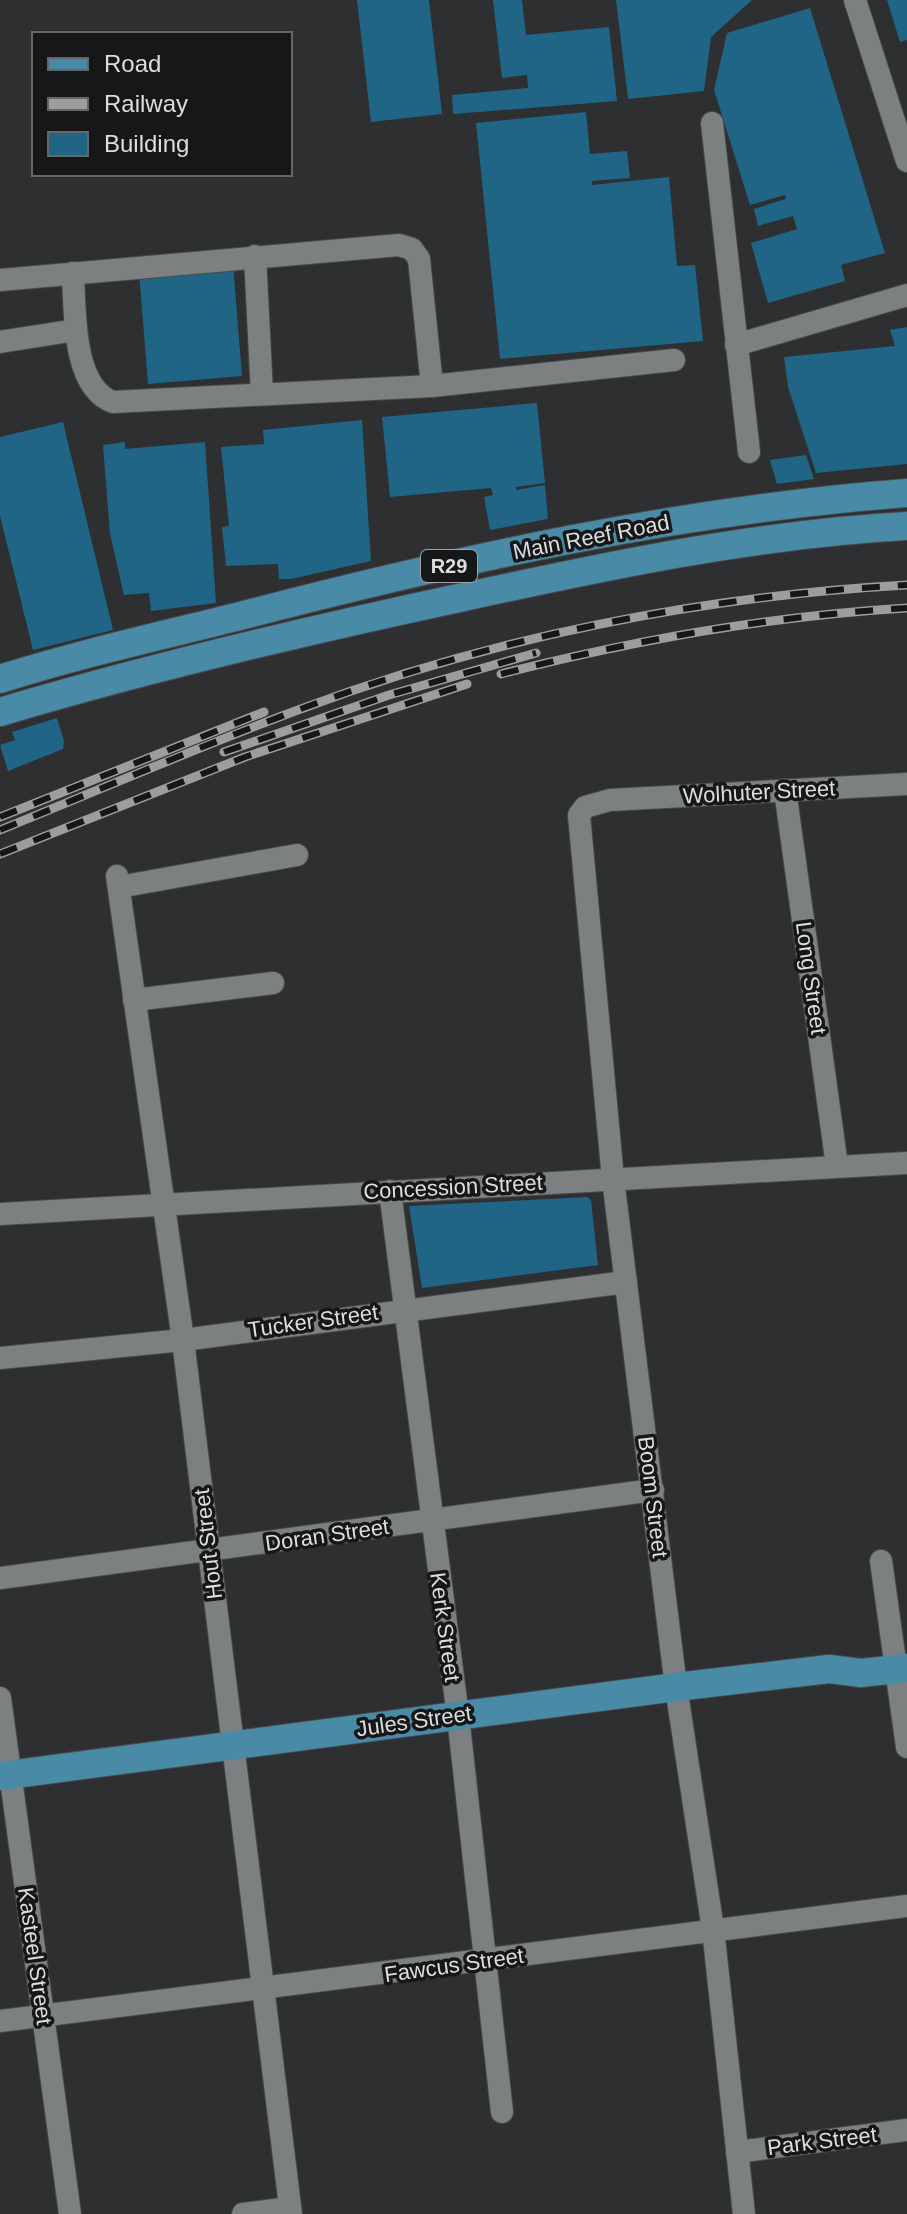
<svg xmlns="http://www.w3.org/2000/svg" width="907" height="2214" font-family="Arial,sans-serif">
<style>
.building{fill:#206585}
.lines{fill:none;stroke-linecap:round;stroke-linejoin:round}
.minor-casing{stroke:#494a4c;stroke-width:24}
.major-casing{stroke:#494a4c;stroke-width:30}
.minor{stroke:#7d8081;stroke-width:22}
.major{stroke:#498ba7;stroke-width:28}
.rail-casing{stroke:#9c9d9e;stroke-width:9}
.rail{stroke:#161718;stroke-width:6;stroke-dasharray:18;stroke-linecap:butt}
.labels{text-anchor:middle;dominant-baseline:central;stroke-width:7;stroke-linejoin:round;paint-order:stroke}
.shield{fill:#161718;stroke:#a1a2a3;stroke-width:2}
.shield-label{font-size:20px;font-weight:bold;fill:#dcddde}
.street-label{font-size:22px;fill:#dcddde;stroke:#161718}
</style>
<rect width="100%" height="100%" fill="#2d2f31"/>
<!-- building -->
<g class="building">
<path d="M 357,0 L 429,0 L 442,114 L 371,122 Z"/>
<path d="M 493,0 L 522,0 L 526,35 L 609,27 L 617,101 L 453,114 L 452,95 L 528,88 L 527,75 L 502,78 Z"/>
<path d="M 616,0 L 752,0 L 711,37 L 704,91 L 628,99 Z"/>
<path d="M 887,0 L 907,0 L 907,40 L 900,42 Z"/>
<path d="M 810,8 L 885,253 L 841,265 L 845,281 L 768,303 L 751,243 L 797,229 L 793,216 L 758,226 L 754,209 L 786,199 L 785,195 L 750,205 L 714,90 L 727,33 Z"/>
<path d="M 586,112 L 590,154 L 627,151 L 630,178 L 592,181 L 592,185 L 669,177 L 677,266 L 695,265 L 703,341 L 500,359 L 476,123 Z"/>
<path d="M 233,264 L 242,376 L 148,384 L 139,272 Z"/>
<path d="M 907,327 L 907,464 L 816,473 L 788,387 L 784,357 L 895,346 L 890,330 Z"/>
<path d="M 537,403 L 545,483 L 516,487 L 516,490 L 545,485 L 548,519 L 490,530 L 484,497 L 493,495 L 491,488 L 390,497 L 382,417 Z"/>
<path d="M 362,420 L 371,561 L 291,579 L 279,579 L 278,564 L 226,566 L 222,527 L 229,526 L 221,447 L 264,444 L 263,430 Z"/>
<path d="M 63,422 L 113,630 L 33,650 L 0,516 L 0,437 Z"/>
<path d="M 125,442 L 125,449 L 205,442 L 216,603 L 151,611 L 149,593 L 124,595 L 110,534 L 103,445 Z"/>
<path d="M 806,455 L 814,479 L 777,484 L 770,460 Z"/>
<path d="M 57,718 L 64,741 L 63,749 L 8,771 L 0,745 L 15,740 L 12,732 Z"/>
<path d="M 587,1197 L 591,1200 L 598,1265 L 422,1288 L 409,1206 Z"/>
</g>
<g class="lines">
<!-- minor casing -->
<g class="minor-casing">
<g id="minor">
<path d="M 855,0 L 907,161"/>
<path d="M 712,123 L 749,452"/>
<path d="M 255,256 L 262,394"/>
<path d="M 73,273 C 75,311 72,387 113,402 L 432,386 L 674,360"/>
<path d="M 0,280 L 399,245 L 412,249 L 419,259 L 432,386"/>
<path d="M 0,342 L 76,330"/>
<path d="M 736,345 L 907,295"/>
<path d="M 785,790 L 837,1166"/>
<path d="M 117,876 L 183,1340 L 291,2214"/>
<path d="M 119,887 L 297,855"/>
<path d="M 134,1000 L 273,983"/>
<path d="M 390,1191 L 458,1716 L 502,2112"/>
<path d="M 0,1214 L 907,1163"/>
<path d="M 0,1358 L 183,1340 L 626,1282"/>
<path d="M 881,1561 L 907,1747"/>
<path d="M 0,1578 L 653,1490"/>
<path d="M 0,1698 L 70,2214"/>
<path d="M 0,2021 L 907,1906"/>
<path d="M 737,2152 L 907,2130"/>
<path d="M 243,2214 L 290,2208"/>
<path d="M 744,2214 L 713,1929 L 676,1687 L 613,1179 L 579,815 L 585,807 L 610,800 L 907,784"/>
</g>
</g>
<!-- major casing -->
<g class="major-casing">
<g id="major">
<path d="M 0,679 C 79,654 160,636 240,616 C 459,559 681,510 907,493"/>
<path d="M 0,712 C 151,667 305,631 459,598 C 606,566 756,534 907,526"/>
<path d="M 0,1776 L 676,1687 L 829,1669 L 861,1673 L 907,1668"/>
</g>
</g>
<!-- minor -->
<use href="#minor" class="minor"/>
<!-- major -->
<use href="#major" class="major"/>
<!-- rail casing -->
<g class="rail-casing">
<g id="rail">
<path d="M 501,674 C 634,640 770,616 907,608"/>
<path d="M 224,752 L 389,695 L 536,653"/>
<path d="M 0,817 L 264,712"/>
<path d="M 0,830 C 99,790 198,747 298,710 C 490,638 702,596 907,585"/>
<path d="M 0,854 L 245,757 L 467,684"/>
</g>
</g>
<!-- rail -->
<use href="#rail" class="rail"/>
</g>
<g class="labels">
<!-- shield labels -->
<rect class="shield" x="421" y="550" width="56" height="32" rx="6"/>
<g class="shield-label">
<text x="449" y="566">R29</text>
</g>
<!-- street labels -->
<g class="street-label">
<text transform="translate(591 537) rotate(-11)">Main Reef Road</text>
<text transform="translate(759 792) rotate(-3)">Wolhuter Street</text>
<text transform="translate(811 978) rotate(82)">Long Street</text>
<text transform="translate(453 1187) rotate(-3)">Concession Street</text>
<text transform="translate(313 1321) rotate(-8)">Tucker Street</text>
<text transform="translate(653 1497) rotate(83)">Boom Street</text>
<text transform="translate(327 1535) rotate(-8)">Doran Street</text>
<text transform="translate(208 1544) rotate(-97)">Hout Street</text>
<text transform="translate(445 1627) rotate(82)">Kerk Street</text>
<text transform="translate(414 1721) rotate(-8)">Jules Street</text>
<text transform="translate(35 1956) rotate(82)">Kasteel Street</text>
<text transform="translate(454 1965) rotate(-8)">Fawcus Street</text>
<text transform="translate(822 2141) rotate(-7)">Park Street</text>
</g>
</g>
<!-- legend -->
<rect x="32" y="32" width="260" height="144" fill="#161718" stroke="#656667" stroke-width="2"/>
<rect x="48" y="58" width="40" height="12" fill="#498ba7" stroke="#656667" stroke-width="2"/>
<text x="104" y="72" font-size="24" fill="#dcddde">Road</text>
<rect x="48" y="98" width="40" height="12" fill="#9c9d9e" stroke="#656667" stroke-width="2"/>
<text x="104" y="112" font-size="24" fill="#dcddde">Railway</text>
<rect x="48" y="132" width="40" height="24" fill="#206585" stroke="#656667" stroke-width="2"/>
<text x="104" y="152" font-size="24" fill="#dcddde">Building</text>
</svg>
